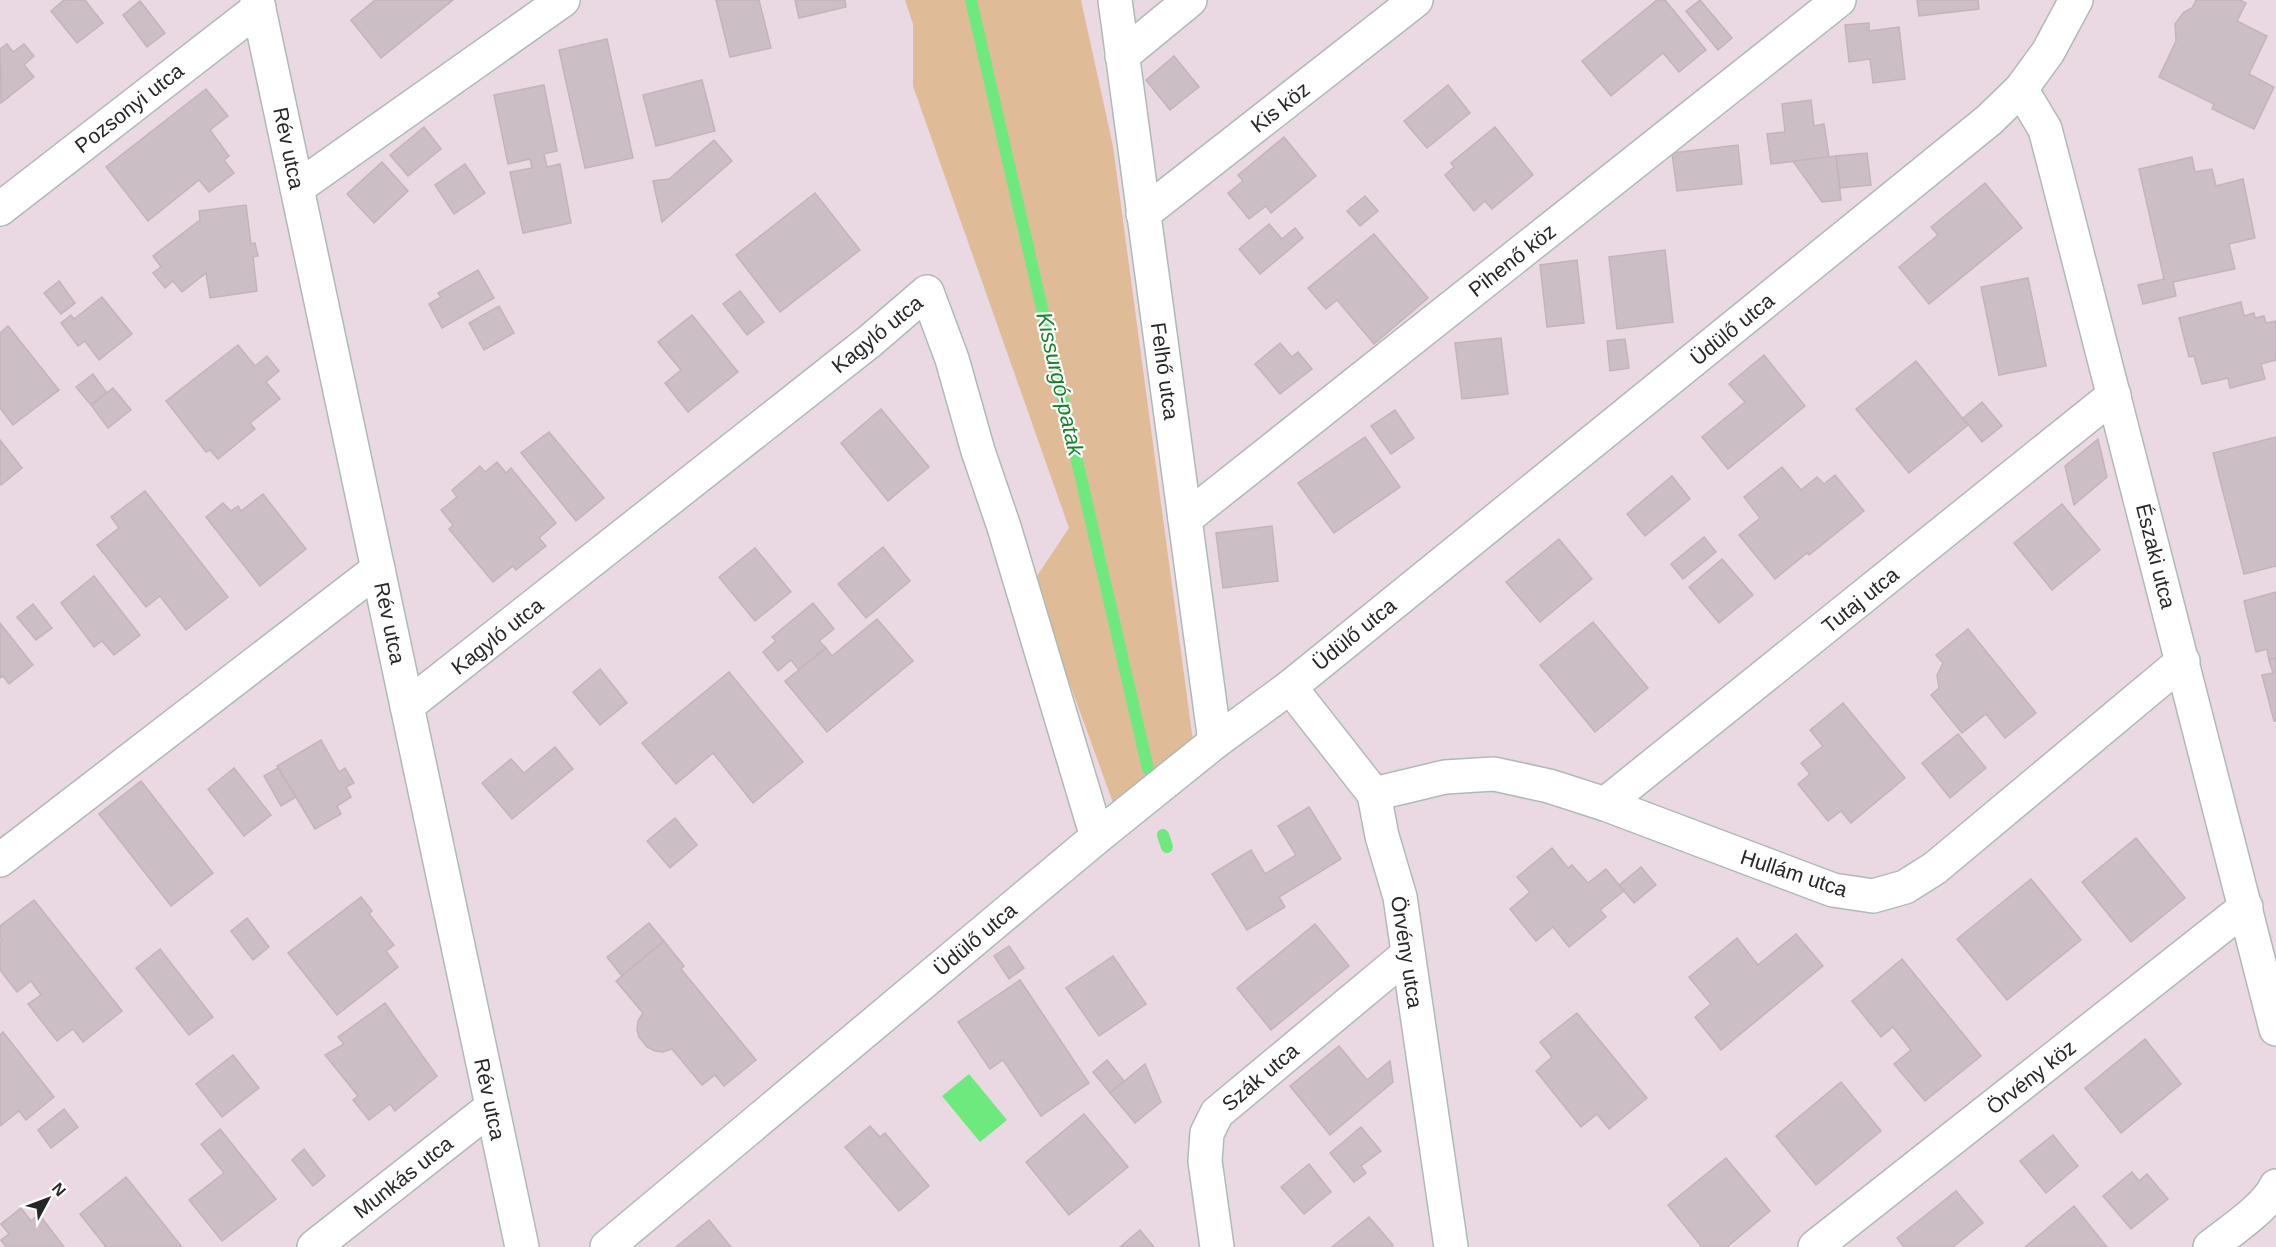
<svg xmlns="http://www.w3.org/2000/svg" width="2276" height="1247" font-family="Arial,sans-serif">
<style>
.green{fill:#dfbc97}
.water{fill:#6ee97d}
.lines{fill:none;stroke-linecap:round;stroke-linejoin:round}
.stream{stroke:#6ee97d;stroke-width:12}
.building{fill:#ccbec5;stroke:#c4b3bc;stroke-width:1.5}
.minor-casing{stroke:#adbbb6;stroke-width:36}
.minor{stroke:#fff;stroke-width:33}
.labels{text-anchor:middle;dominant-baseline:central;stroke-width:4.5;stroke-linejoin:round;paint-order:stroke}
.street-label{font-size:21px;fill:#272727;stroke:#fff}
.water-label{font-size:22px;font-style:italic;fill:#128428;stroke:#fff}
</style>
<rect width="100%" height="100%" fill="#ead9e3"/>
<!-- green -->
<path class="green" d="M 905,0 L 1081,0 L 1113,146 L 1195,756 L 1116,811 L 1033,582 L 1069,528 L 913,86 L 913,24 Z"/>
<!-- water -->
<path class="water" d="M 969,1074 L 1007,1120 L 980,1142 L 942,1096 Z"/>
<g class="lines">
<!-- stream -->
<g class="stream">
<path d="M 971,0 L 1148,769"/>
<path d="M 1163,835 L 1167,847"/>
</g>
</g>
<!-- building -->
<g class="building">
<path d="M 64,0 L 85,0 L 103,23 L 77,43 L 51,11 Z"/>
<path d="M 375,0 L 453,0 L 381,58 L 351,20 Z"/>
<path d="M 716,0 L 759,0 L 771,48 L 730,57 Z"/>
<path d="M 795,0 L 845,0 L 846,7 L 799,18 Z"/>
<path d="M 1657,0 L 1665,0 L 1706,50 L 1679,72 L 1663,53 L 1611,96 L 1582,61 Z"/>
<path d="M 1700,0 L 1732,38 L 1718,50 L 1686,11 Z"/>
<path d="M 1917,0 L 1978,0 L 1979,9 L 1919,16 Z"/>
<path d="M 2196,0 L 2240,0 L 2246,3 L 2237,21 L 2267,36 L 2249,74 L 2274,87 L 2254,129 L 2212,109 L 2214,104 L 2159,77 L 2176,41 L 2175,24 L 2184,12 L 2192,8 Z"/>
<path d="M 140,1 L 165,33 L 147,47 L 123,15 Z"/>
<path d="M 1869,23 L 1869,31 L 1899,27 L 1905,79 L 1873,83 L 1870,59 L 1849,62 L 1845,25 Z"/>
<path d="M 607,39 L 633,158 L 585,168 L 559,50 Z"/>
<path d="M 7,44 L 13,52 L 24,44 L 34,56 L 24,65 L 34,77 L 1,103 L 0,49 Z"/>
<path d="M 1174,56 L 1199,87 L 1170,110 L 1146,80 Z"/>
<path d="M 702,80 L 715,131 L 656,146 L 643,95 Z"/>
<path d="M 544,85 L 557,151 L 544,154 L 547,167 L 560,164 L 571,223 L 523,233 L 510,172 L 532,168 L 530,159 L 508,164 L 494,95 Z"/>
<path d="M 1448,85 L 1470,113 L 1427,148 L 1404,121 Z"/>
<path d="M 206,89 L 228,116 L 210,130 L 229,156 L 224,160 L 234,173 L 209,192 L 199,180 L 148,221 L 106,167 Z"/>
<path d="M 1811,100 L 1814,126 L 1824,124 L 1829,157 L 1771,164 L 1767,134 L 1785,132 L 1782,104 Z"/>
<path d="M 424,127 L 441,149 L 408,176 L 390,155 Z"/>
<path d="M 1495,127 L 1533,175 L 1492,209 L 1485,201 L 1474,211 L 1445,175 L 1454,167 L 1451,163 Z"/>
<path d="M 1284,137 L 1316,176 L 1271,213 L 1266,206 L 1249,219 L 1228,193 L 1243,181 L 1238,175 Z"/>
<path d="M 714,140 L 732,161 L 662,222 L 653,181 L 669,179 Z"/>
<path d="M 1738,145 L 1742,184 L 1677,191 L 1672,153 Z"/>
<path d="M 1867,153 L 1871,185 L 1840,188 L 1836,156 Z"/>
<path d="M 1836,156 L 1841,200 L 1822,202 L 1793,161 Z"/>
<path d="M 2192,157 L 2195,172 L 2212,169 L 2216,186 L 2243,179 L 2255,238 L 2229,244 L 2235,269 L 2173,282 L 2176,296 L 2143,304 L 2138,285 L 2164,279 L 2139,169 Z"/>
<path d="M 382,162 L 408,191 L 374,223 L 347,194 Z"/>
<path d="M 465,164 L 485,193 L 454,214 L 435,185 Z"/>
<path d="M 1985,183 L 2022,228 L 1929,304 L 1899,267 L 1938,235 L 1931,227 Z"/>
<path d="M 815,193 L 860,250 L 780,312 L 736,255 Z"/>
<path d="M 1365,196 L 1378,211 L 1360,226 L 1347,211 Z"/>
<path d="M 246,205 L 251,244 L 255,243 L 258,256 L 253,257 L 257,291 L 210,298 L 206,273 L 182,292 L 173,281 L 165,288 L 153,273 L 161,267 L 153,256 L 200,220 L 199,211 Z"/>
<path d="M 1269,224 L 1282,239 L 1295,228 L 1303,238 L 1260,274 L 1239,249 Z"/>
<path d="M 1374,234 L 1428,298 L 1374,344 L 1337,300 L 1326,309 L 1308,288 Z"/>
<path d="M 1665,250 L 1673,322 L 1617,329 L 1609,257 Z"/>
<path d="M 1577,260 L 1584,323 L 1547,327 L 1540,265 Z"/>
<path d="M 478,270 L 494,298 L 442,328 L 429,304 L 441,297 L 438,293 Z"/>
<path d="M 2028,278 L 2046,366 L 1999,375 L 1981,287 Z"/>
<path d="M 59,281 L 75,303 L 61,314 L 44,293 Z"/>
<path d="M 740,291 L 764,322 L 747,335 L 723,304 Z"/>
<path d="M 102,297 L 132,334 L 99,360 L 85,341 L 78,346 L 61,323 L 71,315 L 74,319 Z"/>
<path d="M 2241,302 L 2244,316 L 2254,313 L 2255,318 L 2264,316 L 2266,323 L 2276,321 L 2276,360 L 2261,364 L 2265,379 L 2230,388 L 2228,378 L 2202,384 L 2194,356 L 2189,357 L 2179,318 Z"/>
<path d="M 499,306 L 514,333 L 484,350 L 469,323 Z"/>
<path d="M 692,315 L 738,372 L 688,412 L 665,383 L 681,370 L 658,342 Z"/>
<path d="M 8,326 L 59,390 L 13,425 L 0,408 L 0,333 Z"/>
<path d="M 1501,338 L 1508,394 L 1462,399 L 1455,343 Z"/>
<path d="M 1625,339 L 1629,368 L 1610,371 L 1607,341 Z"/>
<path d="M 1280,343 L 1292,357 L 1298,352 L 1312,369 L 1280,394 L 1255,364 Z"/>
<path d="M 238,345 L 255,366 L 267,356 L 279,371 L 266,382 L 280,399 L 250,423 L 255,429 L 218,459 L 210,450 L 206,452 L 166,401 Z"/>
<path d="M 1764,355 L 1805,406 L 1728,469 L 1702,437 L 1745,402 L 1729,384 Z"/>
<path d="M 1916,361 L 1968,425 L 1909,473 L 1856,409 Z"/>
<path d="M 93,374 L 107,393 L 91,405 L 76,387 Z"/>
<path d="M 113,388 L 131,410 L 108,428 L 91,405 Z"/>
<path d="M 1982,402 L 2002,426 L 1982,442 L 1963,418 Z"/>
<path d="M 881,409 L 929,467 L 888,501 L 841,443 Z"/>
<path d="M 1395,410 L 1414,438 L 1391,454 L 1371,426 Z"/>
<path d="M 549,432 L 604,498 L 576,521 L 521,453 Z"/>
<path d="M 1365,437 L 1400,487 L 1334,533 L 1298,483 Z"/>
<path d="M 2276,437 L 2276,566 L 2244,574 L 2213,453 Z"/>
<path d="M 2098,439 L 2107,477 L 2074,505 L 2065,466 Z"/>
<path d="M 0,440 L 22,468 L 1,485 L 0,484 Z"/>
<path d="M 497,462 L 506,473 L 511,468 L 556,523 L 539,538 L 546,546 L 516,570 L 513,566 L 493,582 L 449,529 L 453,525 L 441,510 L 457,497 L 452,490 L 480,466 L 485,472 Z"/>
<path d="M 1782,467 L 1801,490 L 1817,477 L 1824,484 L 1835,475 L 1864,511 L 1809,555 L 1807,553 L 1775,579 L 1739,535 L 1760,518 L 1744,497 Z"/>
<path d="M 1672,476 L 1690,499 L 1645,536 L 1627,514 Z"/>
<path d="M 145,491 L 228,597 L 186,630 L 160,596 L 146,607 L 97,545 L 119,528 L 111,517 Z"/>
<path d="M 263,494 L 306,549 L 260,586 L 206,517 L 223,503 L 231,511 L 238,506 L 241,511 Z"/>
<path d="M 2062,504 L 2100,550 L 2052,590 L 2014,543 Z"/>
<path d="M 1272,526 L 1278,581 L 1223,588 L 1216,533 Z"/>
<path d="M 1704,537 L 1716,552 L 1683,579 L 1671,564 Z"/>
<path d="M 1559,539 L 1592,579 L 1540,622 L 1506,582 Z"/>
<path d="M 883,547 L 910,581 L 866,618 L 838,584 Z"/>
<path d="M 755,548 L 791,592 L 755,621 L 719,577 Z"/>
<path d="M 1722,559 L 1753,595 L 1719,623 L 1689,587 Z"/>
<path d="M 94,576 L 140,635 L 114,655 L 102,641 L 94,647 L 61,603 Z"/>
<path d="M 2276,592 L 2276,658 L 2269,660 L 2267,649 L 2256,652 L 2244,601 Z"/>
<path d="M 813,603 L 834,629 L 819,641 L 826,648 L 799,670 L 791,660 L 778,671 L 763,652 L 776,641 L 772,637 Z"/>
<path d="M 33,604 L 52,628 L 36,640 L 17,617 Z"/>
<path d="M 877,619 L 913,661 L 827,732 L 785,681 L 826,648 L 832,656 Z"/>
<path d="M 1593,622 L 1648,688 L 1595,732 L 1540,665 Z"/>
<path d="M 0,623 L 33,665 L 9,684 L 3,676 L 0,678 Z"/>
<path d="M 1968,629 L 2036,713 L 2005,738 L 1986,714 L 1962,733 L 1931,695 L 1939,688 L 1937,675 L 1943,663 L 1936,655 Z"/>
<path d="M 2276,658 L 2276,721 L 2274,721 L 2262,675 L 2273,673 L 2269,660 Z"/>
<path d="M 600,669 L 627,703 L 600,725 L 573,692 Z"/>
<path d="M 729,672 L 803,762 L 753,803 L 713,753 L 676,784 L 642,743 Z"/>
<path d="M 1843,703 L 1905,778 L 1851,823 L 1841,811 L 1828,821 L 1798,784 L 1810,774 L 1801,763 L 1823,746 L 1810,730 Z"/>
<path d="M 1958,734 L 1986,768 L 1950,798 L 1922,763 Z"/>
<path d="M 321,740 L 339,772 L 345,768 L 354,783 L 346,787 L 351,797 L 337,806 L 341,814 L 315,829 L 277,766 Z"/>
<path d="M 555,747 L 573,769 L 512,819 L 482,783 L 511,759 L 524,773 Z"/>
<path d="M 234,768 L 271,815 L 244,836 L 208,789 Z"/>
<path d="M 278,768 L 296,797 L 281,806 L 264,776 Z"/>
<path d="M 141,781 L 213,873 L 171,906 L 99,814 Z"/>
<path d="M 1309,807 L 1341,859 L 1279,897 L 1285,907 L 1247,930 L 1212,874 L 1251,850 L 1265,874 L 1296,855 L 1278,826 Z"/>
<path d="M 675,818 L 697,845 L 670,868 L 647,841 Z"/>
<path d="M 2136,838 L 2185,898 L 2131,942 L 2082,882 Z"/>
<path d="M 1552,848 L 1568,868 L 1572,865 L 1588,883 L 1606,869 L 1624,891 L 1600,910 L 1606,917 L 1569,947 L 1553,927 L 1536,941 L 1510,909 L 1530,892 L 1517,877 Z"/>
<path d="M 1641,867 L 1656,885 L 1634,903 L 1619,885 Z"/>
<path d="M 2031,879 L 2081,940 L 2007,1000 L 1957,939 Z"/>
<path d="M 361,897 L 372,911 L 369,914 L 394,945 L 386,951 L 398,967 L 337,1015 L 288,953 Z"/>
<path d="M 34,900 L 122,1011 L 83,1042 L 73,1029 L 57,1041 L 28,1004 L 41,995 L 31,981 L 17,992 L 0,970 L 0,941 L 2,940 L 0,937 L 0,926 Z"/>
<path d="M 247,918 L 269,947 L 253,960 L 231,931 Z"/>
<path d="M 649,923 L 664,941 L 622,976 L 607,957 Z"/>
<path d="M 1315,924 L 1349,966 L 1271,1030 L 1237,988 Z"/>
<path d="M 1796,934 L 1823,966 L 1721,1050 L 1695,1017 L 1711,1004 L 1689,977 L 1737,938 L 1758,965 Z"/>
<path d="M 664,941 L 684,966 L 681,969 L 756,1060 L 724,1086 L 715,1075 L 702,1085 L 672,1049 L 663,1052 L 655,1051 L 647,1047 L 639,1037 L 637,1030 L 638,1021 L 643,1013 L 616,981 Z"/>
<path d="M 1009,946 L 1024,968 L 1009,979 L 994,956 Z"/>
<path d="M 160,949 L 213,1017 L 189,1035 L 136,968 Z"/>
<path d="M 1113,956 L 1146,1004 L 1099,1036 L 1066,988 Z"/>
<path d="M 1902,959 L 1981,1056 L 1925,1101 L 1894,1064 L 1911,1050 L 1893,1027 L 1881,1037 L 1852,1001 Z"/>
<path d="M 1020,980 L 1089,1083 L 1041,1116 L 1003,1060 L 990,1069 L 958,1022 Z"/>
<path d="M 385,1003 L 437,1076 L 395,1111 L 390,1104 L 369,1120 L 353,1100 L 358,1096 L 325,1055 L 344,1044 L 338,1037 Z"/>
<path d="M 1577,1013 L 1647,1098 L 1609,1129 L 1597,1114 L 1581,1127 L 1536,1071 L 1552,1057 L 1540,1042 Z"/>
<path d="M 3,1032 L 54,1097 L 26,1120 L 19,1111 L 0,1126 L 0,1035 Z"/>
<path d="M 2145,1039 L 2181,1084 L 2121,1133 L 2085,1088 Z"/>
<path d="M 1339,1046 L 1367,1080 L 1390,1061 L 1393,1082 L 1330,1135 L 1290,1086 Z"/>
<path d="M 233,1055 L 259,1088 L 222,1117 L 196,1084 Z"/>
<path d="M 1107,1060 L 1124,1081 L 1110,1093 L 1093,1072 Z"/>
<path d="M 1145,1064 L 1161,1102 L 1135,1123 L 1110,1093 Z"/>
<path d="M 1841,1082 L 1881,1131 L 1816,1185 L 1776,1136 Z"/>
<path d="M 64,1109 L 78,1127 L 51,1148 L 38,1130 Z"/>
<path d="M 1084,1114 L 1128,1167 L 1069,1215 L 1026,1162 Z"/>
<path d="M 870,1126 L 880,1137 L 885,1133 L 929,1186 L 899,1211 L 845,1147 Z"/>
<path d="M 1361,1127 L 1381,1151 L 1361,1166 L 1366,1173 L 1354,1182 L 1330,1153 Z"/>
<path d="M 220,1129 L 276,1199 L 222,1241 L 189,1200 L 224,1173 L 201,1144 Z"/>
<path d="M 2053,1135 L 2078,1166 L 2046,1193 L 2020,1161 Z"/>
<path d="M 304,1149 L 325,1176 L 313,1186 L 292,1160 Z"/>
<path d="M 1726,1158 L 1770,1211 L 1727,1247 L 1702,1247 L 1668,1205 Z"/>
<path d="M 1309,1164 L 1331,1192 L 1304,1214 L 1281,1187 Z"/>
<path d="M 2132,1172 L 2139,1181 L 2147,1174 L 2168,1199 L 2131,1229 L 2103,1196 Z"/>
<path d="M 126,1177 L 182,1247 L 106,1247 L 80,1214 Z"/>
<path d="M 1956,1191 L 1983,1223 L 1953,1247 L 1904,1247 L 1897,1238 Z"/>
<path d="M 2074,1206 L 2107,1247 L 2025,1247 Z"/>
<path d="M 21,1208 L 31,1221 L 39,1214 L 64,1247 L 6,1247 L 1,1240 L 9,1234 L 1,1224 Z"/>
<path d="M 1369,1217 L 1393,1245 L 1391,1247 L 1332,1247 Z"/>
<path d="M 709,1220 L 731,1247 L 676,1247 Z"/>
<path d="M 1140,1230 L 1154,1247 L 1120,1247 Z"/>
</g>
<g class="lines">
<!-- minor casing -->
<g class="minor-casing">
<g id="minor">
<path d="M 257,0 L 522,1247"/>
<path d="M 1115,0 L 1215,742"/>
<path d="M 1122,56 L 1190,0"/>
<path d="M 2021,89 L 2045,129 L 2057,175 L 2276,1029"/>
<path d="M 297,188 L 563,0"/>
<path d="M 0,209 L 259,8"/>
<path d="M 1143,214 L 1416,0"/>
<path d="M 1185,519 L 1839,0"/>
<path d="M 1290,687 L 1374,794 L 1382,836 L 1400,897 L 1451,1247"/>
<path d="M 407,706 L 870,341 L 927,292 L 952,359 L 978,451 L 1004,527 L 1097,837"/>
<path d="M 1374,794 L 1445,777 L 1494,774 L 1549,786 L 1605,804 L 1833,890 L 1873,896 L 1905,887 L 1935,868 L 2183,661"/>
<path d="M 1605,804 L 2114,395"/>
<path d="M 0,860 L 378,569"/>
<path d="M 314,1247 L 492,1107"/>
<path d="M 607,1247 L 1097,837 L 1215,742 L 1290,687 L 1989,120 L 2021,89 L 2048,52 L 2076,0"/>
<path d="M 1217,1247 L 1205,1161 L 1207,1133 L 1217,1113 L 1408,954"/>
<path d="M 1815,1247 L 2246,907"/>
<path d="M 2210,1247 C 2230,1231 2265,1209 2276,1186"/>
</g>
</g>
<!-- minor -->
<use href="#minor" class="minor"/>
</g>
<g class="labels">
<!-- street labels -->
<g class="street-label">
<text transform="translate(1280 107) rotate(-38)">Kis köz</text>
<text transform="translate(129 108) rotate(-38)">Pozsonyi utca</text>
<text transform="translate(289 148) rotate(78)">Rév utca</text>
<text transform="translate(1512 260) rotate(-38)">Pihenő köz</text>
<text transform="translate(1732 329) rotate(-39)">Üdülő utca</text>
<text transform="translate(877 334) rotate(-39)">Kagyló utca</text>
<text transform="translate(1165 371) rotate(82)">Felhő utca</text>
<text transform="translate(2156 556) rotate(76)">Északi utca</text>
<text transform="translate(1860 600) rotate(-39)">Tutaj utca</text>
<text transform="translate(390 623) rotate(78)">Rév utca</text>
<text transform="translate(1354 634) rotate(-39)">Üdülő utca</text>
<text transform="translate(497 636) rotate(-38)">Kagyló utca</text>
<text transform="translate(1794 873) rotate(18)">Hullám utca</text>
<text transform="translate(975 939) rotate(-40)">Üdülő utca</text>
<text transform="translate(1407 952) rotate(81)">Örvény utca</text>
<text transform="translate(1260 1077) rotate(-40)">Szák utca</text>
<text transform="translate(2031 1077) rotate(-38)">Örvény köz</text>
<text transform="translate(490 1099) rotate(78)">Rév utca</text>
<text transform="translate(403 1177) rotate(-38)">Munkás utca</text>
</g>
<!-- water labels -->
<g class="water-label">
<text transform="translate(1060 384) rotate(77)">Kissurgó-patak</text>
</g>
</g>
<!-- north arrow -->
<g transform="translate(48 1199) rotate(49)" stroke="#ffffff" stroke-width="4.5" paint-order="stroke">
<path d="M0-4.5L10 22L0 15L-10 22Z" fill="#272727"/>
<text y="-9" font-size="16" font-weight="bold" text-anchor="middle" fill="#272727">N</text>
</g>
</svg>
